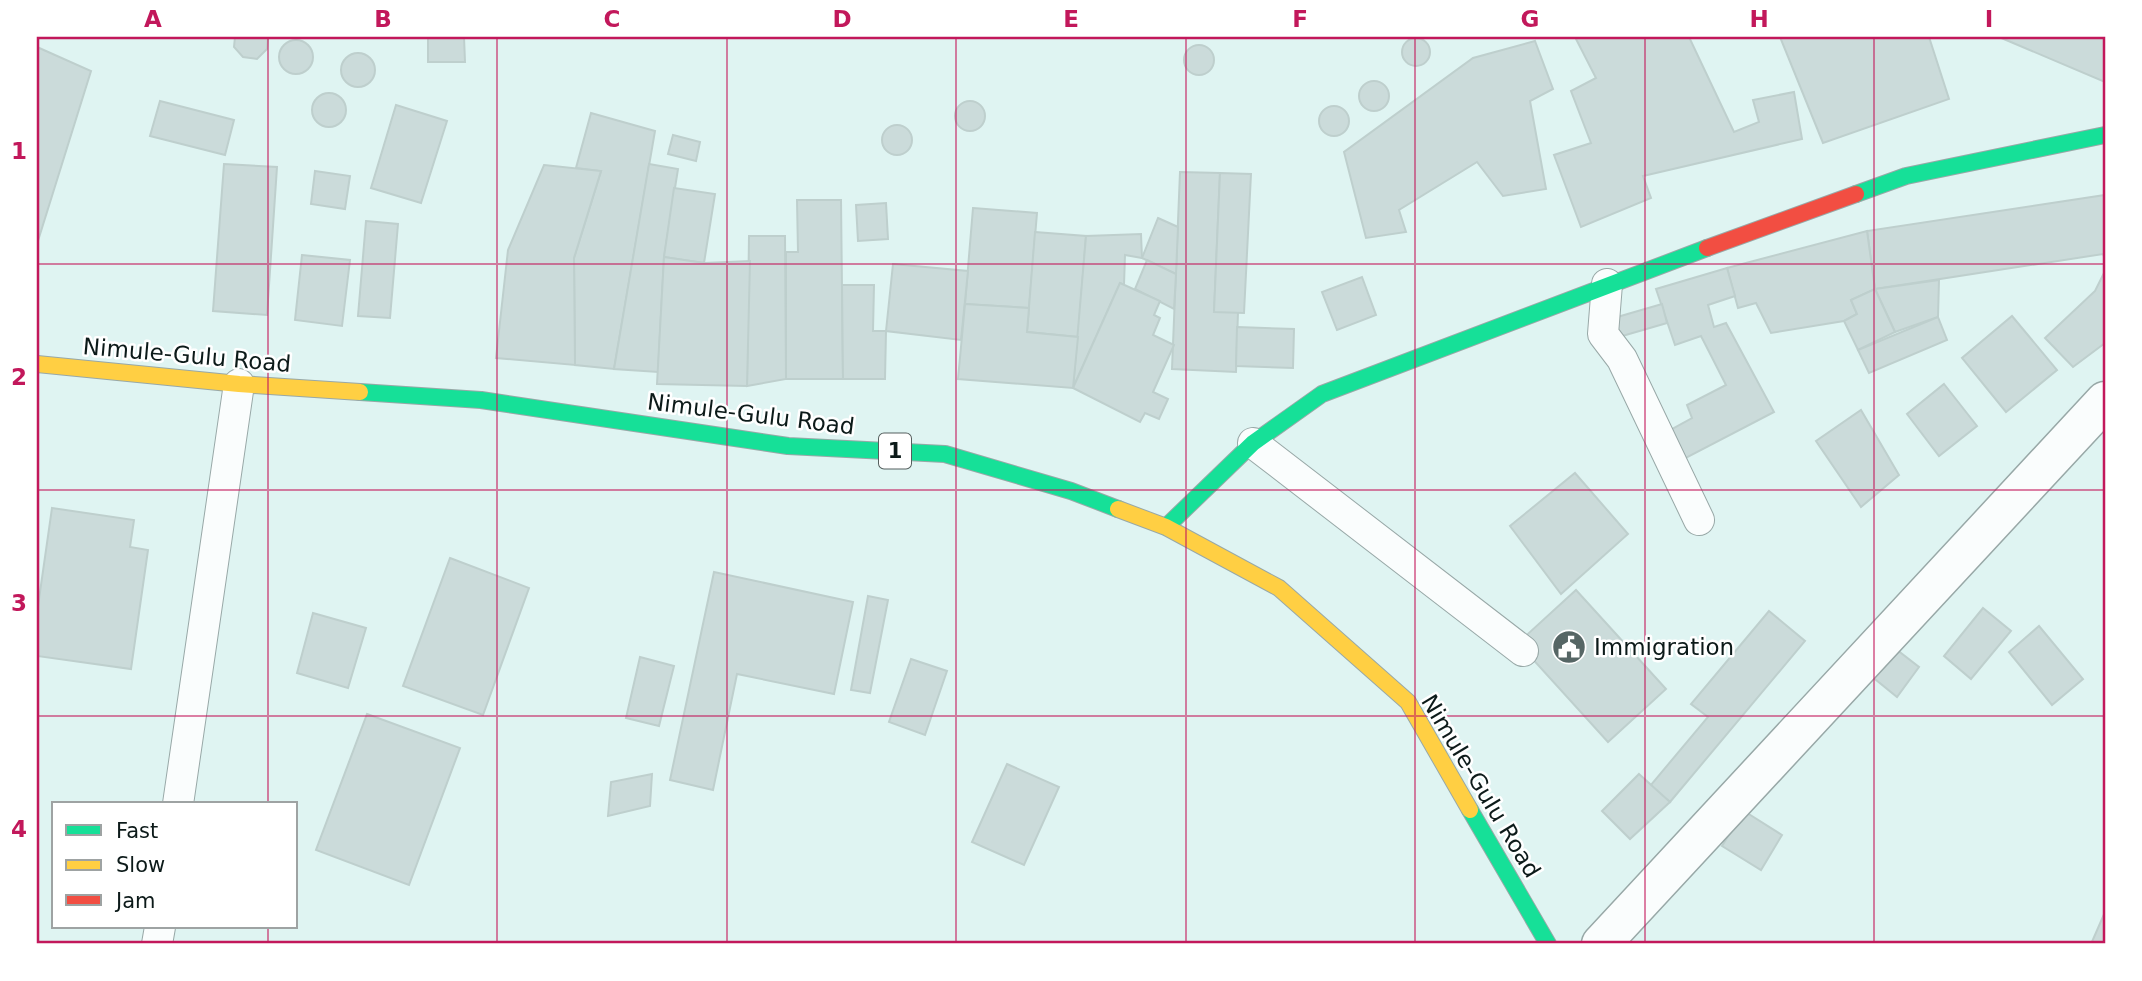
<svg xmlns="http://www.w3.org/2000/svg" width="2142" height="981" font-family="'DejaVu Sans',sans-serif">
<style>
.building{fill:#cbdbda;stroke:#becfcd;stroke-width:2}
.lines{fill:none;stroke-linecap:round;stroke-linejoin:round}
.lane-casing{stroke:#98a8a7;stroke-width:32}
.street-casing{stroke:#98a8a7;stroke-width:41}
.fast-casing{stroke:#98a8a7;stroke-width:18}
.slow-casing{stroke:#98a8a7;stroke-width:18}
.jam-casing{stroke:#98a8a7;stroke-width:18}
.lane{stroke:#fafdfd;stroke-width:30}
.street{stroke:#fafdfd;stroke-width:38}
.fast{stroke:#16e098;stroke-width:16}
.slow{stroke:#ffcf43;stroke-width:16}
.jam{stroke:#f24e42;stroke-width:16}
.grid{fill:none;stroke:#c2185b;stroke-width:2;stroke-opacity:0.55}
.labels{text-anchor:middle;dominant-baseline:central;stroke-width:5;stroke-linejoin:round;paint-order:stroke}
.shield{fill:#fff;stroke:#555f5e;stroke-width:2}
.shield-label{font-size:21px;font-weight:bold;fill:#0c1a19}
.street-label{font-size:23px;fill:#0c1a19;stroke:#fff}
.poi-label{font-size:23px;fill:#0c1a19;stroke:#fff;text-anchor:start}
.neatline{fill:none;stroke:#c2185b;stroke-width:2.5}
.grid-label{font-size:23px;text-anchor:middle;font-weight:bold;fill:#c2185b}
</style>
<rect width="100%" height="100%" fill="#dff4f2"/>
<!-- building -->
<g class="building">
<path d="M 235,37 L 268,37 L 267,49 L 257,59 L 243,57 L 234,47 Z"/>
<path d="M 428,37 L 464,37 L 465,62 L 428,62 Z"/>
<path d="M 1575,37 L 1689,37 L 1734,132 L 1759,122 L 1753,100 L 1794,92 L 1802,139 L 1643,176 L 1651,198 L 1581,227 L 1554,155 L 1591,143 L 1571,91 L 1596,78 Z"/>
<path d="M 1780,37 L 1929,37 L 1949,99 L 1823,143 Z"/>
<path d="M 1999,37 L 2105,37 L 2105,82 Z"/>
<circle cx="1416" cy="52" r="14"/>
<circle cx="296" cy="57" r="17"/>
<path d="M 1535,41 L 1553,89 L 1530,101 L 1546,189 L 1503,196 L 1477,162 L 1399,210 L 1406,232 L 1366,238 L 1344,152 L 1473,58 Z"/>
<circle cx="1199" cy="60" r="15"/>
<path d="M 37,47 L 91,71 L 37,244 Z"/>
<circle cx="358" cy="70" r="17"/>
<circle cx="1374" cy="96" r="15"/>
<circle cx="329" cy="110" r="17"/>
<path d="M 160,101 L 234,120 L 225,155 L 150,136 Z"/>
<circle cx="970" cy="116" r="15"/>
<path d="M 396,105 L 447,121 L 421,203 L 371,188 Z"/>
<circle cx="1334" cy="121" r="15"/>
<path d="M 591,113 L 655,131 L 614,369 L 575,365 L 574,258 L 601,171 L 576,168 Z"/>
<circle cx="897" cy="140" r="15"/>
<path d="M 673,135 L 700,142 L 696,161 L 668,154 Z"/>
<path d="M 224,164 L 277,167 L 267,315 L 213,311 Z"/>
<path d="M 649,164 L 678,169 L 664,257 L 658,372 L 614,369 Z"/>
<path d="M 544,165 L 601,171 L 574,258 L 575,365 L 496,358 L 508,250 Z"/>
<path d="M 315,171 L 350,176 L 345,209 L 311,204 Z"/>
<path d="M 1180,172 L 1220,173 L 1214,312 L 1238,312 L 1236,372 L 1172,369 Z"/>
<path d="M 1220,173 L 1251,174 L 1244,313 L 1214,312 Z"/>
<path d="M 674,188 L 715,194 L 704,263 L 664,257 Z"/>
<path d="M 2105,195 L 2105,259 L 2103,254 L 1875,289 L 1867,231 Z"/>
<path d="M 797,200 L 841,200 L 843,379 L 786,379 L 786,252 L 798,252 Z"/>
<path d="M 886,203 L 888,239 L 858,241 L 856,205 Z"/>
<path d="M 973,208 L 1037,213 L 1029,308 L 965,304 Z"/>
<path d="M 1158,218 L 1178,227 L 1176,274 L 1142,258 Z"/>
<path d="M 366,221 L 398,224 L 390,318 L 358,316 Z"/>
<path d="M 1867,231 L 1875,289 L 1851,300 L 1857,314 L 1844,321 L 1771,333 L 1756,303 L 1738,308 L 1727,268 Z"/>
<path d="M 1035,232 L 1086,236 L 1078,337 L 1027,332 Z"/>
<path d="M 1141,234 L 1142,258 L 1125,255 L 1124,285 L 1120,283 L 1073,388 L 1086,236 Z"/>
<path d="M 749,236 L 785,236 L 786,379 L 747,386 Z"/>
<path d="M 302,255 L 350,260 L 342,326 L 295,320 Z"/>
<path d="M 664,257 L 704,263 L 750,261 L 747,386 L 657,384 Z"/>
<path d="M 1147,260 L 1176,274 L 1174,309 L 1135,289 Z"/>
<path d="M 893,264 L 968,271 L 961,340 L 886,331 Z"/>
<path d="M 1727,268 L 1735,296 L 1708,305 L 1714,327 L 1726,323 L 1774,412 L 1680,461 L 1665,433 L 1692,418 L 1687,405 L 1726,385 L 1701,336 L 1675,345 L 1656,289 Z"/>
<path d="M 2105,271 L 2105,343 L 2073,367 L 2045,338 L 2095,291 Z"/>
<path d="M 1362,277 L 1376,315 L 1337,330 L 1322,292 Z"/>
<path d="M 1939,280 L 1938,317 L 1895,332 L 1875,289 Z"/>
<path d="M 1120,283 L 1160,301 L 1154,315 L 1160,318 L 1153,335 L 1174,345 L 1153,392 L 1168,399 L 1159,419 L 1145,413 L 1140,422 L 1073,388 Z"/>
<path d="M 842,285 L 874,285 L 873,331 L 886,331 L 885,379 L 843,379 Z"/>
<path d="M 1875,289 L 1895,332 L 1858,350 L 1844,321 L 1857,314 L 1851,300 Z"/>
<path d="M 965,304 L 1029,308 L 1027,332 L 1078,337 L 1073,388 L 958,379 Z"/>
<path d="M 1662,304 L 1667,323 L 1612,339 L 1607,320 Z"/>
<path d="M 2012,316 L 2057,370 L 2006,412 L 1962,358 Z"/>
<path d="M 1938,317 L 1947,340 L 1869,373 L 1858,350 Z"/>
<path d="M 1237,327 L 1294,329 L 1293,368 L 1236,366 Z"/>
<path d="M 1944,384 L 1977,426 L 1939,456 L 1907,414 Z"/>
<path d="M 1861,410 L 1899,475 L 1861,507 L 1816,441 Z"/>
<path d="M 1575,473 L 1628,534 L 1561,594 L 1510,526 Z"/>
<path d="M 52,508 L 134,520 L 130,547 L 148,550 L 131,669 L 37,656 L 37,613 Z"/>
<path d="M 450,558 L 529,588 L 483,715 L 403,686 Z"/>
<path d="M 714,572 L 853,602 L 834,694 L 737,674 L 713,790 L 670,780 Z"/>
<path d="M 1576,590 L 1666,689 L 1608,742 L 1518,643 Z"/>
<path d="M 868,596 L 888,600 L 870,693 L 851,690 Z"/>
<path d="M 1983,608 L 2011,631 L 1971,679 L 1944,656 Z"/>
<path d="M 1769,611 L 1805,641 L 1670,802 L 1650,786 L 1708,717 L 1691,704 Z"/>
<path d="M 313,613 L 366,628 L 348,688 L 297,673 Z"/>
<path d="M 2039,626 L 2083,679 L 2052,705 L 2009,652 Z"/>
<path d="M 1892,646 L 1919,667 L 1897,697 L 1870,675 Z"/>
<path d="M 640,657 L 674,666 L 659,726 L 626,718 Z"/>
<path d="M 911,659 L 947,671 L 925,735 L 889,722 Z"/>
<path d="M 367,714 L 460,748 L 409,885 L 316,850 Z"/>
<path d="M 1007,764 L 1059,787 L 1024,865 L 972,842 Z"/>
<path d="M 652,774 L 650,806 L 608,816 L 611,782 Z"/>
<path d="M 1639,774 L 1670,802 L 1630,839 L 1602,811 Z"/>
<path d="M 1744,811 L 1782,835 L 1761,870 L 1722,846 Z"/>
<path d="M 2105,912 L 2105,944 L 2091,944 Z"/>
</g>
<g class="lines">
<!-- lane casing -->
<g class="lane-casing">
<g id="lane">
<path d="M 1607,284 L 1603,334 L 1622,359 L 1699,520"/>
<path d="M 1253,443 L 1523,651"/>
<path d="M 178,804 L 239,384"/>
<path d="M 157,944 L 160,927"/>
</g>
</g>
<!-- street casing -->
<g class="street-casing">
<path id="street" d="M 1601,944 L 2105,401"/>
</g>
<!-- fast casing -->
<g class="fast-casing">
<g id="fast">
<path d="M 1856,194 L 1906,176 L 2105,135"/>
<path d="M 360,392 L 481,400 L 788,446 L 945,454 L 1071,491 L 1118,509"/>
<path d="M 1166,527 L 1253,443 L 1322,394 L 1707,248"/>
<path d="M 1470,810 L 1548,944"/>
</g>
</g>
<!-- slow casing -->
<g class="slow-casing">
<g id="slow">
<path d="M 37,364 L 239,384 L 360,392"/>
<path d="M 1118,509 L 1166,527 L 1279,588 L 1408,702 L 1470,810"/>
</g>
</g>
<!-- jam casing -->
<g class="jam-casing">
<path id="jam" d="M 1707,248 L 1856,194"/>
</g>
<!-- lane -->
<use href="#lane" class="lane"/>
<!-- street -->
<use href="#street" class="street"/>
<!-- fast -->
<use href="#fast" class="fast"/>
<!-- slow -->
<use href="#slow" class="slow"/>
<!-- jam -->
<use href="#jam" class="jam"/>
</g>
<!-- grid -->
<path class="grid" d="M 268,37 L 268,804M 497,37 L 497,944M 727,37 L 727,944M 956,37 L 956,944M 1186,37 L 1186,944M 1415,37 L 1415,944M 1645,37 L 1645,944M 1874,37 L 1874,944M 37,264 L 2105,264M 37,490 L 2105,490M 37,716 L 2105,716M 268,927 L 268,944"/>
<!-- icons -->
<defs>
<g id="civic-disc" transform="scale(1.75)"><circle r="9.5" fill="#566665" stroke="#fff"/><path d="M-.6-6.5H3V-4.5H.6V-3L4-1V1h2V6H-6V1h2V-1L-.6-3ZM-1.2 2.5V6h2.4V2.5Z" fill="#fff"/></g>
</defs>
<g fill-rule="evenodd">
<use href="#civic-disc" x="1569" y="647"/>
</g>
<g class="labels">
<!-- shield labels -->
<rect class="shield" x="879" y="433.5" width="32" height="35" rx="5"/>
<g class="shield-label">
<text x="895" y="451">1</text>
</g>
<!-- street labels -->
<g class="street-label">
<text transform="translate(187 355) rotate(5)">Nimule-Gulu Road</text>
<text transform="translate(751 414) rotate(7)">Nimule-Gulu Road</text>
<text transform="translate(1481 786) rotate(59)">Nimule-Gulu Road</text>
</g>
<!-- poi labels -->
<g class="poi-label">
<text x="1594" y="647">Immigration</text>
</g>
</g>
<!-- border -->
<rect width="2142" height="981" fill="none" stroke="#ffffff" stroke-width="77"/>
<!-- legend -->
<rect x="52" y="802" width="245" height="126" fill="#ffffff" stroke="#9ea3a3" stroke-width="2"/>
<rect x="66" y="825" width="35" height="10" fill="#16e098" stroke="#9ea3a3" stroke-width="2"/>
<text x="116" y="838" font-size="21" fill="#0c1a19">Fast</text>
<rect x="66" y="860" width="35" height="10" fill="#ffcf43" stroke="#9ea3a3" stroke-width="2"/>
<text x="116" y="872" font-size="21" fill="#0c1a19">Slow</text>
<rect x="66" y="895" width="35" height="10" fill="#f24e42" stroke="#9ea3a3" stroke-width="2"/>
<text x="116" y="908" font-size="21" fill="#0c1a19">Jam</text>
<rect x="38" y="38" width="2066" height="904" class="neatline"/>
<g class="grid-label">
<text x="153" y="27">A</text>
<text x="383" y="27">B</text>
<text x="612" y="27">C</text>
<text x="842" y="27">D</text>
<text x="1071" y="27">E</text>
<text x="1300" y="27">F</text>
<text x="1530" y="27">G</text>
<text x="1759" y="27">H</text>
<text x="1989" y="27">I</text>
<text x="19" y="159">1</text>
<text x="19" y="385">2</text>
<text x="19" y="611">3</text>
<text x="19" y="837">4</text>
</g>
</svg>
